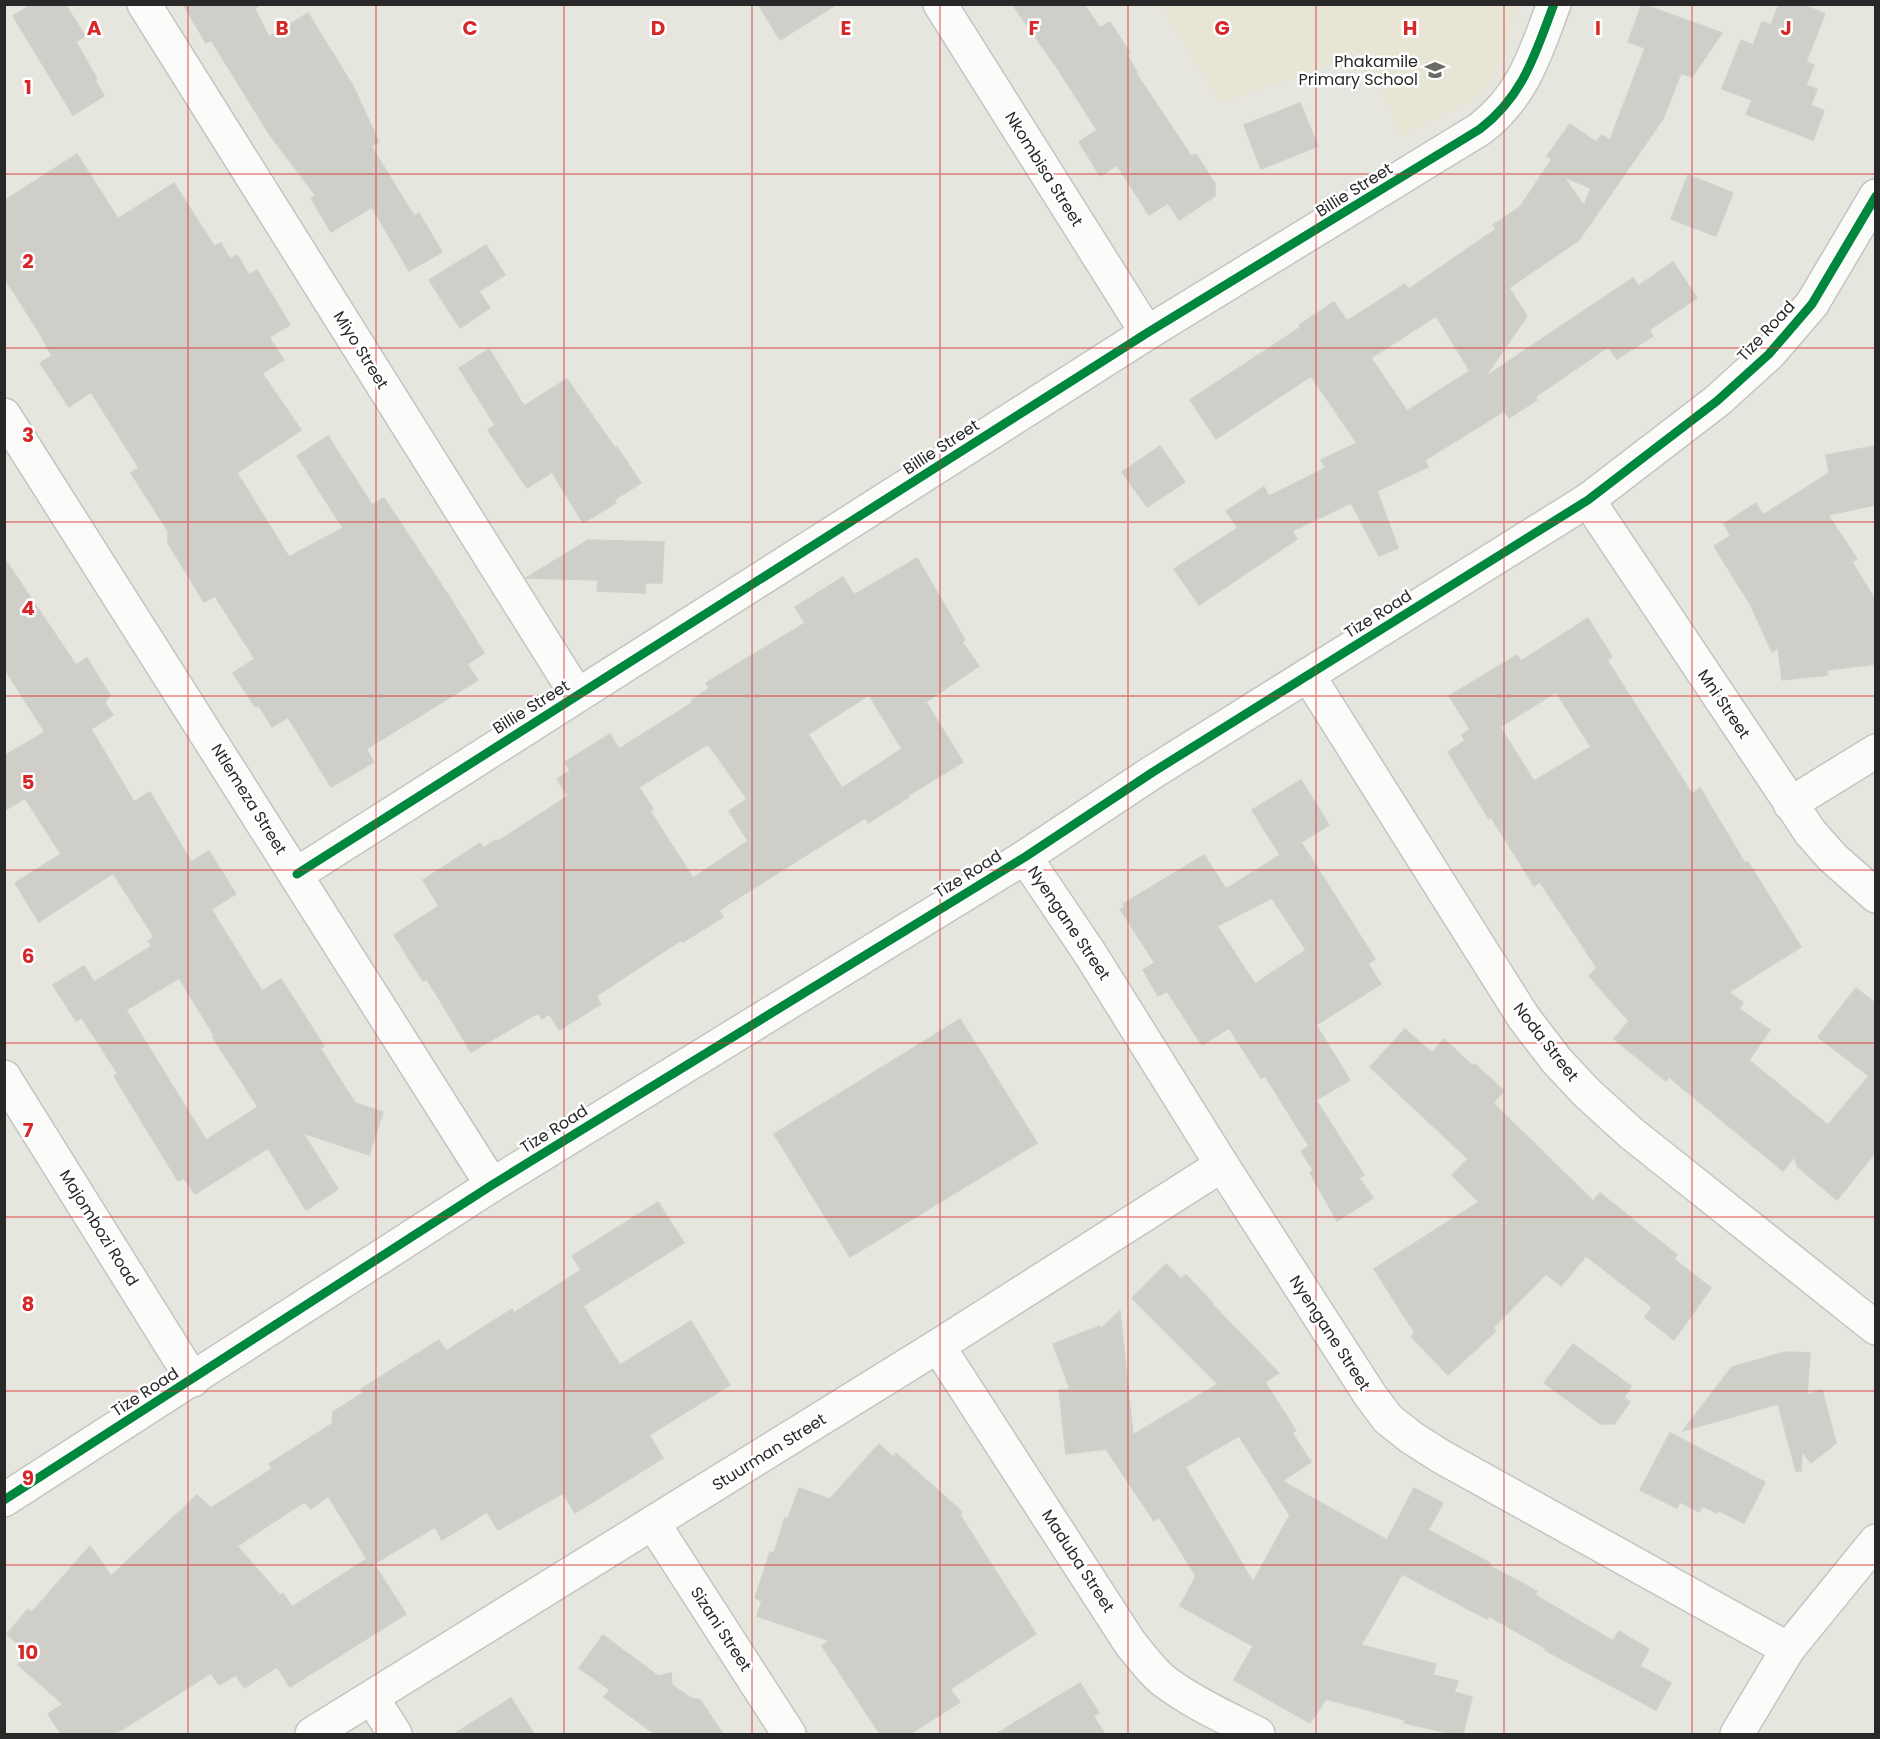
<svg xmlns="http://www.w3.org/2000/svg" width="1880" height="1739" font-family="Poppins,sans-serif">
<style>
.education{fill:#e8e5d4}
.building{fill:#cfcec9;stroke:#d1d0ca;stroke-width:1.5;fill-rule:evenodd}
.lines{fill:none;stroke-linecap:round;stroke-linejoin:round}
.minor-casing{stroke:#c4c4c3;stroke-width:36}
.minor{stroke:#fbfbfa;stroke-width:33}
.cycleway-casing{stroke:#fff;stroke-width:13}
.cycleway{stroke:#00873e;stroke-width:9}
.grid{fill:none;stroke:#d62828;stroke-width:1.5;stroke-opacity:0.55}
.labels{text-anchor:middle;dominant-baseline:central;stroke-width:5;stroke-linejoin:round;paint-order:stroke}
.poi-label{font-size:16px;fill:#282828;stroke:#fff;text-anchor:end}
.street-label{font-size:16px;fill:#282828;stroke:#fff}
.grid-label{font-size:20px;text-anchor:middle;font-weight:bold;fill:#d62828;stroke:#fff;stroke-width:5;stroke-linejoin:round;paint-order:stroke}
</style>
<rect width="100%" height="100%" fill="#e6e5de"/>
<!-- education -->
<path class="education" d="M 1162,5 L 1519,5 L 1488,90 L 1400,137 L 1368,51 L 1220,103 Z"/>
<!-- building -->
<g class="building">
<path d="M 32,4 L 65,4 L 85,36 L 76,42 L 97,79 L 95,80 L 104,96 L 73,115 L 13,16 Z"/>
<path d="M 183,4 L 261,4 L 255,9 L 269,37 L 308,13 L 353,86 L 379,142 L 371,146 L 414,216 L 419,213 L 442,252 L 409,271 L 372,207 L 331,232 L 311,198 L 316,196 L 270,135 L 211,40 L 206,43 Z"/>
<path d="M 758,4 L 837,4 L 780,40 Z"/>
<path d="M 1012,4 L 1084,4 L 1100,28 L 1110,22 L 1130,53 L 1127,55 L 1137,72 L 1136,73 L 1191,156 L 1196,154 L 1215,184 L 1215,196 L 1179,220 L 1168,203 L 1149,215 L 1117,165 L 1100,176 L 1079,142 L 1097,130 L 1058,69 Z"/>
<path d="M 1642,4 L 1722,33 L 1692,77 L 1681,73 L 1663,119 L 1579,240 L 1509,288 L 1527,316 L 1485,377 L 1633,278 L 1638,286 L 1673,262 L 1697,298 L 1649,330 L 1653,336 L 1617,359 L 1608,347 L 1535,397 L 1537,400 L 1509,418 L 1504,411 L 1425,460 L 1428,467 L 1377,491 L 1398,548 L 1379,556 L 1351,503 L 1292,531 L 1297,539 L 1199,605 L 1174,569 L 1238,528 L 1226,511 L 1264,487 L 1269,496 L 1326,468 L 1321,460 L 1357,443 L 1311,376 L 1216,439 L 1190,400 L 1301,327 L 1299,325 L 1334,302 L 1347,321 L 1405,284 L 1409,289 L 1496,229 L 1493,225 L 1520,207 L 1552,159 L 1547,156 L 1570,124 L 1596,142 L 1602,135 L 1610,140 L 1645,48 L 1628,42 ZM 1564,177 L 1591,188 L 1584,206 ZM 1436,316 L 1470,371 L 1407,411 L 1371,358 Z"/>
<path d="M 1779,4 L 1801,4 L 1825,14 L 1806,62 L 1814,65 L 1806,85 L 1817,89 L 1811,105 L 1824,111 L 1813,140 L 1746,114 L 1752,100 L 1722,89 L 1741,40 L 1753,45 L 1762,22 L 1771,25 Z"/>
<path d="M 1300,103 L 1318,146 L 1261,169 L 1244,125 Z"/>
<path d="M 77,154 L 118,219 L 174,183 L 214,246 L 221,243 L 230,259 L 237,255 L 249,275 L 257,270 L 290,325 L 269,337 L 284,360 L 262,373 L 301,430 L 237,473 L 289,557 L 343,528 L 297,456 L 328,436 L 372,505 L 384,498 L 452,601 L 484,653 L 467,664 L 478,680 L 366,749 L 374,762 L 331,787 L 288,717 L 272,727 L 259,706 L 255,707 L 233,673 L 255,659 L 215,596 L 204,602 L 168,543 L 168,531 L 131,473 L 139,468 L 91,392 L 69,407 L 40,363 L 52,356 L 43,340 L 44,340 L 4,277 L 4,201 Z"/>
<path d="M 1688,175 L 1733,193 L 1716,236 L 1671,219 Z"/>
<path d="M 486,245 L 505,275 L 479,291 L 490,308 L 460,328 L 429,280 Z"/>
<path d="M 489,349 L 524,406 L 567,379 L 615,448 L 617,447 L 641,483 L 614,500 L 616,503 L 583,523 L 552,472 L 527,488 L 488,430 L 495,425 L 459,368 Z"/>
<path d="M 1160,446 L 1185,482 L 1147,507 L 1122,472 Z"/>
<path d="M 1875,446 L 1875,505 L 1828,515 L 1857,559 L 1852,562 L 1875,600 L 1875,664 L 1827,670 L 1828,675 L 1782,680 L 1778,648 L 1772,652 L 1750,604 L 1714,546 L 1731,536 L 1724,524 L 1756,503 L 1763,515 L 1829,473 L 1826,455 Z"/>
<path d="M 588,540 L 664,542 L 662,583 L 645,583 L 645,593 L 597,591 L 598,580 L 526,578 Z"/>
<path d="M 4,558 L 76,665 L 87,658 L 110,695 L 105,703 L 113,715 L 91,729 L 134,802 L 150,792 L 191,862 L 209,851 L 236,894 L 211,909 L 262,991 L 281,979 L 324,1046 L 320,1048 L 355,1103 L 383,1112 L 369,1155 L 303,1133 L 338,1189 L 306,1210 L 268,1148 L 195,1194 L 184,1178 L 178,1181 L 114,1076 L 118,1074 L 82,1018 L 76,1021 L 53,985 L 84,966 L 94,982 L 152,946 L 148,941 L 154,937 L 113,873 L 39,922 L 15,883 L 61,854 L 25,798 L 4,811 L 4,756 L 45,732 L 4,668 ZM 179,978 L 214,1035 L 212,1036 L 258,1107 L 206,1140 L 126,1010 Z"/>
<path d="M 917,558 L 965,640 L 962,642 L 979,666 L 926,702 L 963,762 L 907,796 L 909,797 L 868,823 L 865,818 L 719,910 L 723,917 L 683,942 L 681,940 L 596,996 L 601,1004 L 559,1030 L 549,1014 L 542,1019 L 538,1013 L 471,1052 L 427,979 L 423,981 L 394,935 L 439,906 L 423,880 L 480,843 L 483,848 L 496,840 L 497,842 L 568,796 L 557,779 L 570,771 L 565,762 L 610,734 L 619,749 L 692,703 L 691,701 L 709,688 L 706,683 L 805,623 L 795,607 L 843,577 L 854,595 ZM 869,695 L 902,749 L 842,788 L 808,734 ZM 708,744 L 747,799 L 729,811 L 748,841 L 693,878 L 650,811 L 653,809 L 639,787 Z"/>
<path d="M 1588,618 L 1612,657 L 1607,660 L 1692,794 L 1700,788 L 1745,863 L 1748,862 L 1801,947 L 1729,992 L 1743,1003 L 1739,1009 L 1770,1030 L 1749,1060 L 1828,1125 L 1869,1076 L 1818,1037 L 1856,988 L 1875,1003 L 1875,1153 L 1837,1200 L 1798,1167 L 1794,1157 L 1783,1171 L 1669,1077 L 1666,1081 L 1614,1039 L 1629,1021 L 1589,976 L 1597,968 L 1540,882 L 1534,886 L 1491,817 L 1489,819 L 1448,752 L 1465,741 L 1462,735 L 1470,729 L 1449,696 L 1517,655 L 1521,661 ZM 1556,692 L 1591,747 L 1534,781 L 1500,727 Z"/>
<path d="M 1301,780 L 1329,825 L 1280,855 L 1252,810 Z"/>
<path d="M 1301,842 L 1375,959 L 1368,964 L 1381,984 L 1316,1025 L 1350,1080 L 1316,1100 L 1364,1175 L 1359,1178 L 1373,1198 L 1337,1221 L 1310,1173 L 1313,1170 L 1301,1151 L 1309,1146 L 1265,1076 L 1261,1078 L 1229,1028 L 1202,1045 L 1167,991 L 1158,996 L 1143,970 L 1155,963 L 1120,909 L 1125,907 L 1123,904 L 1204,855 L 1226,889 ZM 1272,898 L 1306,950 L 1255,984 L 1217,926 Z"/>
<path d="M 960,1019 L 1037,1143 L 850,1257 L 774,1134 Z"/>
<path d="M 1405,1029 L 1432,1053 L 1444,1039 L 1473,1066 L 1475,1064 L 1504,1091 L 1493,1103 L 1593,1201 L 1600,1193 L 1677,1255 L 1674,1259 L 1711,1288 L 1674,1340 L 1645,1317 L 1652,1307 L 1586,1256 L 1561,1286 L 1546,1274 L 1493,1328 L 1496,1331 L 1448,1375 L 1411,1336 L 1415,1333 L 1374,1269 L 1479,1202 L 1452,1175 L 1468,1159 L 1370,1067 Z"/>
<path d="M 658,1202 L 684,1243 L 583,1306 L 620,1365 L 691,1321 L 730,1385 L 649,1435 L 663,1458 L 575,1513 L 563,1493 L 498,1530 L 487,1512 L 442,1540 L 435,1527 L 374,1564 L 406,1614 L 290,1687 L 277,1667 L 244,1688 L 236,1675 L 219,1685 L 211,1673 L 115,1734 L 61,1734 L 48,1714 L 63,1704 L 18,1665 L 28,1653 L 7,1634 L 28,1609 L 32,1612 L 90,1546 L 111,1576 L 197,1495 L 211,1508 L 272,1469 L 269,1464 L 332,1424 L 333,1412 L 363,1393 L 361,1389 L 439,1340 L 446,1351 L 512,1309 L 514,1313 L 581,1270 L 572,1256 ZM 328,1496 L 367,1559 L 292,1607 L 283,1593 L 280,1595 L 237,1546 L 304,1502 L 311,1509 Z"/>
<path d="M 1166,1264 L 1181,1279 L 1186,1275 L 1213,1303 L 1212,1304 L 1279,1373 L 1265,1382 L 1296,1431 L 1292,1433 L 1311,1462 L 1282,1481 L 1387,1540 L 1414,1488 L 1443,1503 L 1428,1530 L 1490,1563 L 1488,1565 L 1537,1591 L 1535,1595 L 1613,1641 L 1619,1631 L 1649,1649 L 1640,1666 L 1671,1683 L 1656,1710 L 1545,1650 L 1547,1649 L 1489,1616 L 1487,1619 L 1402,1574 L 1361,1645 L 1436,1664 L 1433,1675 L 1458,1681 L 1454,1692 L 1472,1697 L 1463,1734 L 1452,1734 L 1404,1723 L 1405,1720 L 1326,1699 L 1310,1723 L 1234,1680 L 1253,1646 L 1180,1606 L 1196,1576 L 1159,1517 L 1154,1521 L 1106,1449 L 1066,1454 L 1059,1390 L 1070,1389 L 1053,1344 L 1100,1326 L 1101,1329 L 1120,1311 L 1133,1435 L 1218,1384 L 1132,1298 ZM 1239,1436 L 1290,1515 L 1253,1582 L 1185,1467 Z"/>
<path d="M 1573,1344 L 1631,1386 L 1624,1398 L 1630,1402 L 1614,1424 L 1601,1424 L 1544,1383 Z"/>
<path d="M 1785,1352 L 1810,1353 L 1807,1395 L 1822,1390 L 1836,1443 L 1811,1463 L 1802,1451 L 1801,1471 L 1796,1471 L 1778,1404 L 1683,1431 L 1732,1367 Z"/>
<path d="M 1670,1433 L 1765,1482 L 1744,1523 L 1719,1511 L 1717,1513 L 1702,1506 L 1699,1512 L 1680,1502 L 1677,1508 L 1640,1490 Z"/>
<path d="M 879,1444 L 893,1457 L 896,1453 L 962,1512 L 960,1515 L 1036,1634 L 950,1689 L 960,1702 L 910,1734 L 880,1734 L 822,1646 L 830,1641 L 757,1616 L 762,1601 L 755,1598 L 770,1552 L 774,1553 L 785,1518 L 788,1519 L 799,1488 L 830,1499 Z"/>
<path d="M 603,1635 L 658,1676 L 671,1673 L 672,1685 L 691,1698 L 700,1700 L 723,1734 L 655,1734 L 604,1697 L 610,1690 L 579,1668 Z"/>
<path d="M 1080,1683 L 1099,1713 L 1093,1716 L 1105,1734 L 996,1734 Z"/>
<path d="M 511,1698 L 534,1734 L 454,1734 Z"/>
</g>
<g class="lines">
<!-- minor casing -->
<g class="minor-casing">
<g id="minor">
<path d="M 144,4 L 577,695"/>
<path d="M 940,4 L 1147,333"/>
<path d="M 4,415 L 492,1185"/>
<path d="M 1588,500 L 1810,832 L 1832,857 L 1876,896"/>
<path d="M 1308,675 L 1524,1018 L 1557,1061 L 1587,1093 L 1631,1133 L 1876,1328"/>
<path d="M 1790,804 L 1876,751"/>
<path d="M 1025,857 L 1091,955 L 1222,1165 L 1370,1395 L 1388,1419 L 1412,1438 L 1442,1457 L 1788,1649"/>
<path d="M 297,874 L 1147,333 L 1480,129 C 1524,95 1535,54 1554,4"/>
<path d="M 4,1077 L 193,1380"/>
<path d="M 938,1346 L 1130,1643 C 1141,1656 1151,1671 1164,1681 C 1193,1703 1227,1718 1258,1734"/>
<path d="M 4,1500 L 492,1185 L 1025,857 L 1153,772 L 1588,500 L 1717,401 L 1769,354 L 1812,304 L 1876,196"/>
<path d="M 653,1523 L 789,1734"/>
<path d="M 372,1698 L 395,1734"/>
<path d="M 312,1734 L 938,1346 L 1222,1165"/>
<path d="M 1737,1734 L 1788,1649 L 1876,1541"/>
</g>
</g>
<!-- minor -->
<use href="#minor" class="minor"/>
<!-- cycleway casing -->
<g class="cycleway-casing">
<g id="cycleway">
<path d="M 297,874 L 1147,333 L 1480,129 C 1524,95 1535,54 1554,4"/>
<path d="M 4,1500 L 492,1185 L 1025,857 L 1153,772 L 1588,500 L 1717,401 L 1769,354 L 1812,304 L 1876,196"/>
</g>
</g>
<!-- cycleway -->
<use href="#cycleway" class="cycleway"/>
</g>
<!-- grid -->
<path class="grid" d="M 188,4 L 188,1734M 376,4 L 376,1734M 564,4 L 564,1734M 752,4 L 752,1734M 940,4 L 940,1734M 1128,4 L 1128,1734M 1316,4 L 1316,1734M 1504,4 L 1504,1734M 1692,4 L 1692,1734M 4,174 L 1876,174M 4,348 L 1876,348M 4,522 L 1876,522M 4,696 L 1876,696M 4,870 L 1876,870M 4,1043 L 1876,1043M 4,1217 L 1876,1217M 4,1391 L 1876,1391M 4,1565 L 1876,1565"/>
<!-- icons -->
<defs>
<g id="school-bare" transform="scale(1.62)"><path d="M0-5L7-2L0 1L-7-2ZM-4 1L0 2.5L4 1V4Q0 6-4 4Z" fill="#6a6a68" stroke="#fff" stroke-width="2.5" paint-order="stroke"/></g>
</defs>
<g fill-rule="evenodd">
<use href="#school-bare" x="1435" y="70"/>
</g>
<g class="labels">
<!-- poi labels -->
<g class="poi-label">
<text x="1418" y="61">Phakamile<tspan x="1418" dy="18">Primary School</tspan></text>
</g>
<!-- street labels -->
<g class="street-label">
<text transform="translate(1044 169) rotate(58)">Nkombisa Street</text>
<text transform="translate(1354 190) rotate(-32)">Billie Street</text>
<text transform="translate(1766 331) rotate(-47)">Tize Road</text>
<text transform="translate(361 350) rotate(58)">Miyo Street</text>
<text transform="translate(941 447) rotate(-33)">Billie Street</text>
<text transform="translate(1378 614) rotate(-32)">Tize Road</text>
<text transform="translate(1724 704) rotate(56)">Mni Street</text>
<text transform="translate(531 707) rotate(-32)">Billie Street</text>
<text transform="translate(249 799) rotate(58)">Ntlemeza Street</text>
<text transform="translate(968 874) rotate(-32)">Tize Road</text>
<text transform="translate(1069 923) rotate(56)">Nyengane Street</text>
<text transform="translate(1546 1042) rotate(52)">Noda Street</text>
<text transform="translate(554 1129) rotate(-32)">Tize Road</text>
<text transform="translate(99 1228) rotate(58)">Majombozi Road</text>
<text transform="translate(1330 1333) rotate(57)">Nyengane Street</text>
<text transform="translate(145 1392) rotate(-33)">Tize Road</text>
<text transform="translate(769 1452) rotate(-32)">Stuurman Street</text>
<text transform="translate(1078 1561) rotate(57)">Maduba Street</text>
<text transform="translate(721 1629) rotate(57)">Sizani Street</text>
</g>
</g>
<g class="grid-label">
<text x="94" y="35">A</text>
<text x="282" y="35">B</text>
<text x="470" y="35">C</text>
<text x="658" y="35">D</text>
<text x="846" y="35">E</text>
<text x="1034" y="35">F</text>
<text x="1222" y="35">G</text>
<text x="1410" y="35">H</text>
<text x="1598" y="35">I</text>
<text x="1786" y="35">J</text>
<text x="28" y="94">1</text>
<text x="28" y="268">2</text>
<text x="28" y="442">3</text>
<text x="28" y="615">4</text>
<text x="28" y="789">5</text>
<text x="28" y="963">6</text>
<text x="28" y="1137">7</text>
<text x="28" y="1311">8</text>
<text x="28" y="1485">9</text>
<text x="28" y="1659">10</text>
</g>
<!-- border -->
<rect width="1880" height="1739" fill="none" stroke="#282828" stroke-width="12"/>
</svg>
